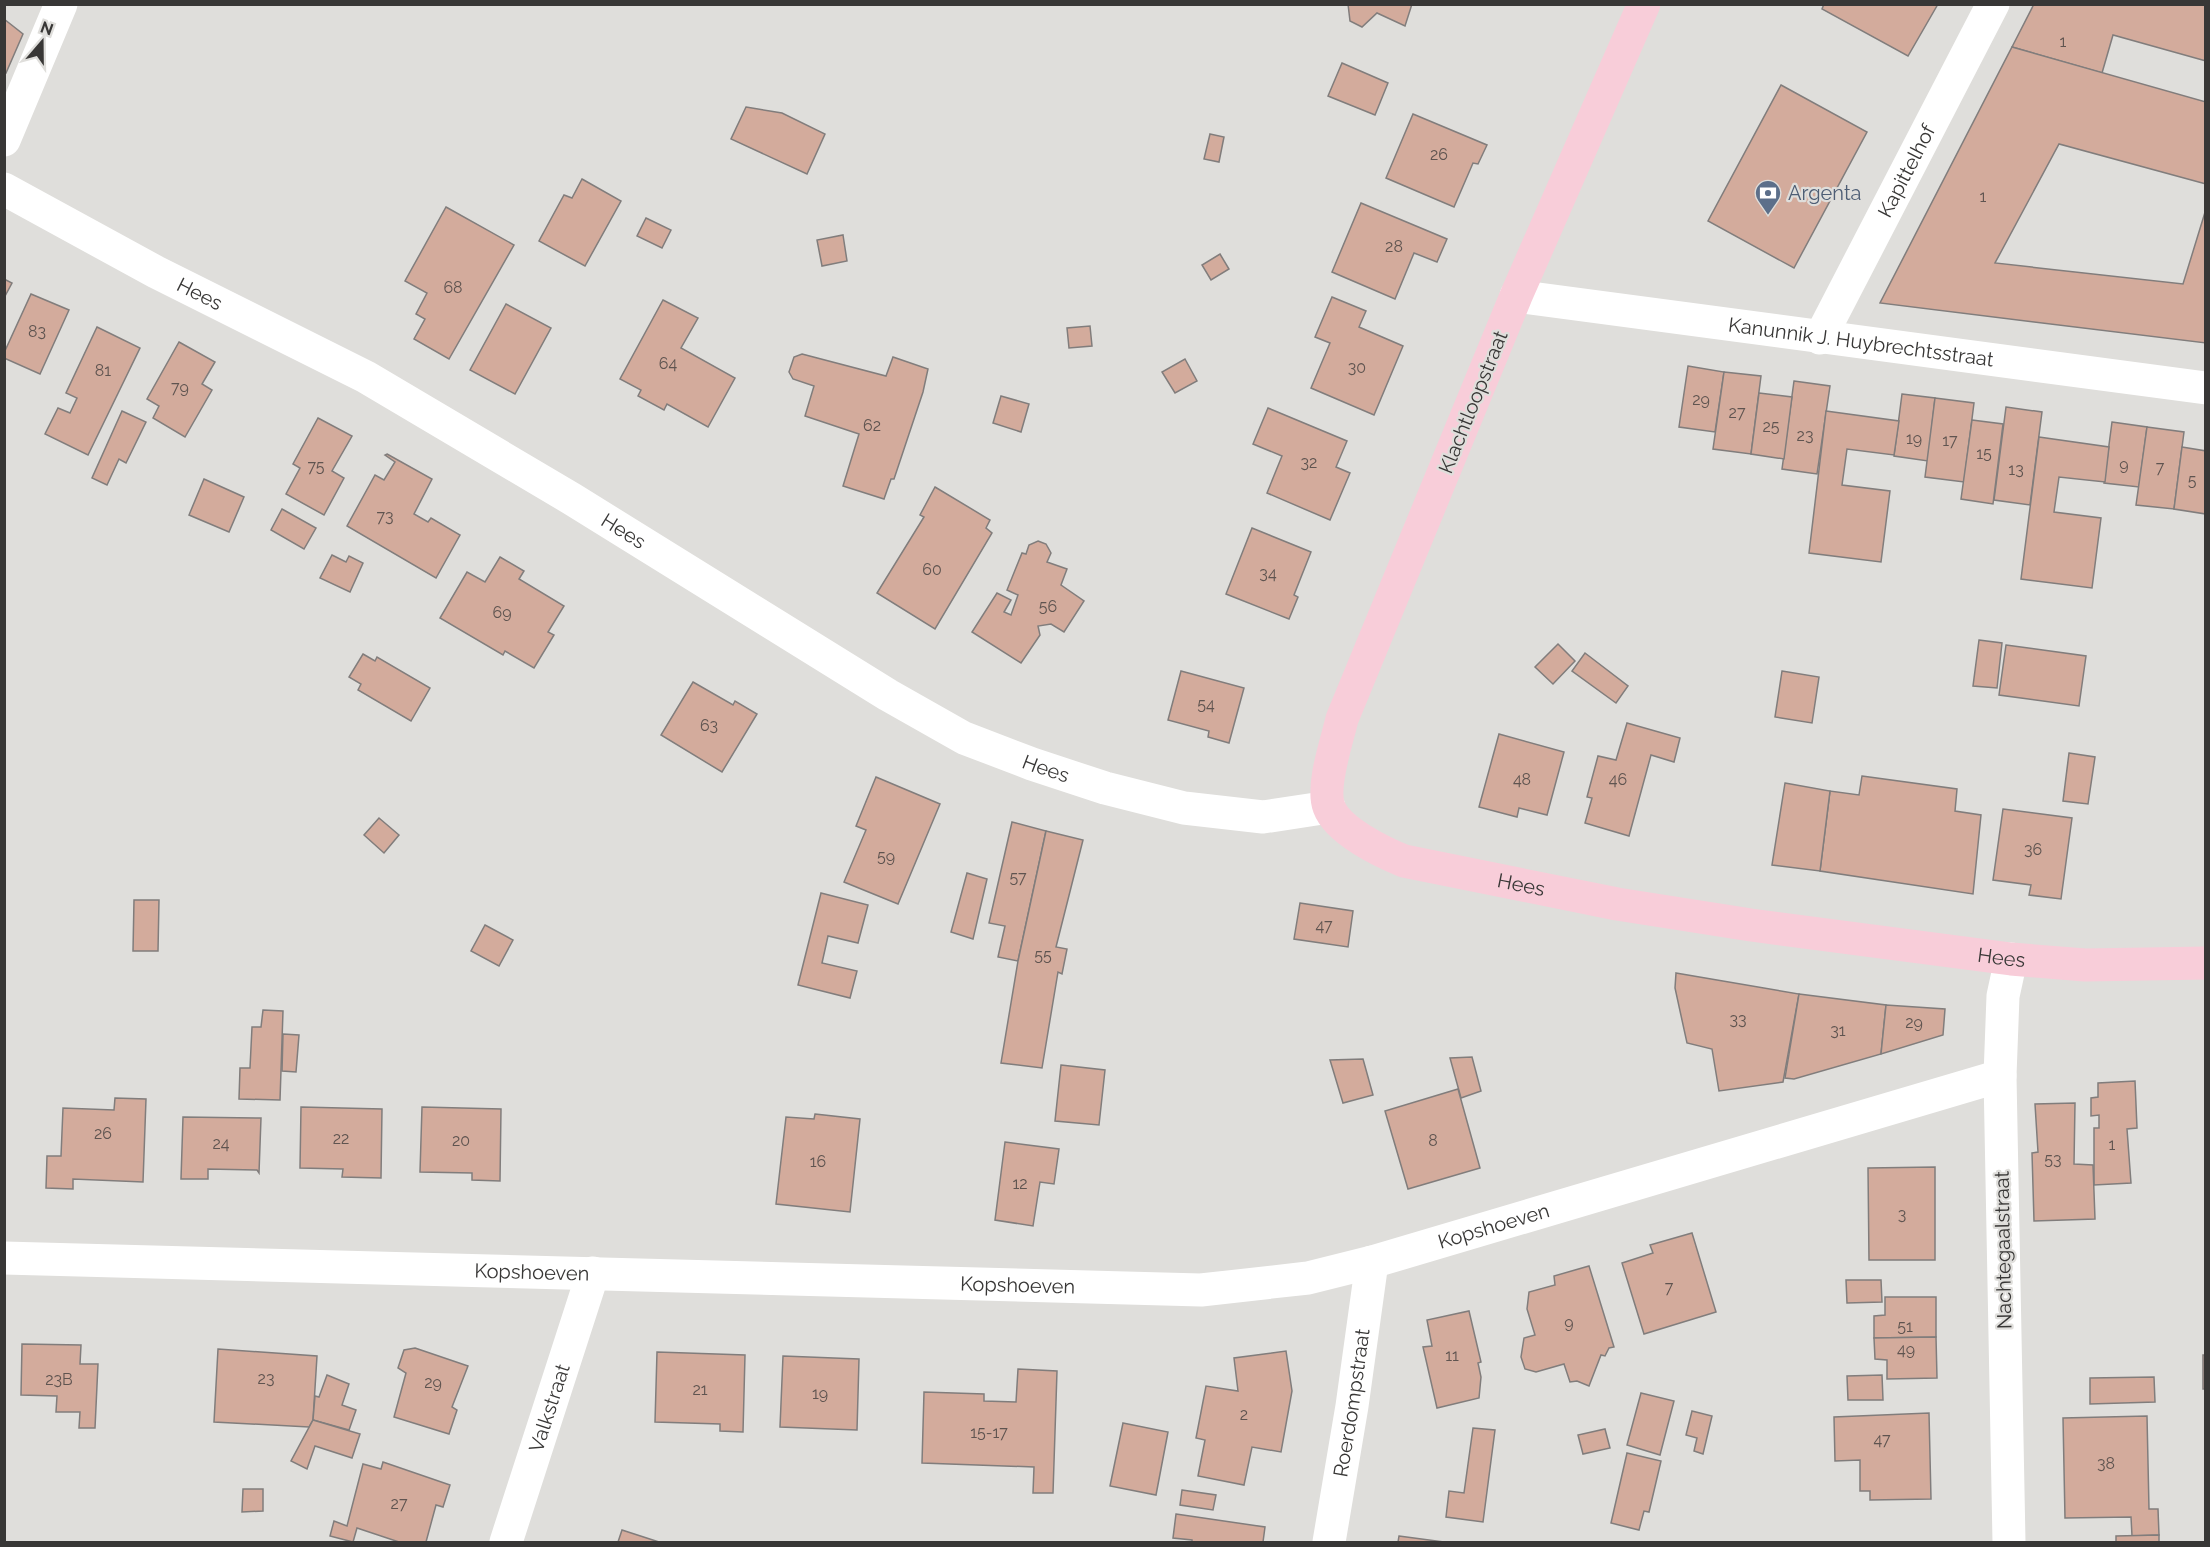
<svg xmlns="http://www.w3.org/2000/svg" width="2210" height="1547" font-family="Raleway,sans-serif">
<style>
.building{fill:#d3ab9c;stroke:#817d7c;stroke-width:1.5}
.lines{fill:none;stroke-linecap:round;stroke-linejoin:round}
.minor{stroke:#fff;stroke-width:33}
.major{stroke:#f8cdd9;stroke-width:33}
.labels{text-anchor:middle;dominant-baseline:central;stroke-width:4.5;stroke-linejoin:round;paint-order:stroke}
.number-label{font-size:16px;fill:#5f5450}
.street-label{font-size:20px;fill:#383736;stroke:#dfdedb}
.service-label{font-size:20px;fill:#4e5e75;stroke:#dfdedb;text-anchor:start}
</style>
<rect width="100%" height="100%" fill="#dfdedb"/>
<!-- building -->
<g class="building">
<path d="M 1412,4 L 1405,26 L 1377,13 L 1362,27 L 1350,21 L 1348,4 Z"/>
<path d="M 1824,4 L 1938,4 L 1908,56 L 1822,9 Z"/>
<path d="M 2034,4 L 2206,4 L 2206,61 L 2113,35 L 2102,73 L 2012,47 Z"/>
<path d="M 4,19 L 23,34 L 6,73 L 4,72 Z"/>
<path d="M 2012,47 L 2206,102 L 2206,184 L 2059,144 L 1995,263 L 2183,284 L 2206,209 L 2206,343 L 1880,303 Z"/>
<path d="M 1342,63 L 1388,83 L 1375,115 L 1328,96 Z"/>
<path d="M 1781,85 L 1867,132 L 1794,268 L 1708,221 Z"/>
<path d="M 746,107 L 782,113 L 825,134 L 807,174 L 731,139 Z"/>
<path d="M 1413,114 L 1487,145 L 1478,164 L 1473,163 L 1454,207 L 1386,178 Z"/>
<path d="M 1210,134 L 1224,137 L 1219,162 L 1204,159 Z"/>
<path d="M 582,179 L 621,201 L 585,266 L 539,241 L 564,195 L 572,198 Z"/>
<path d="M 1361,203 L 1447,239 L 1437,262 L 1414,253 L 1395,299 L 1332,272 Z"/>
<path d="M 446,207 L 514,245 L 449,359 L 414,339 L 425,319 L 416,314 L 427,293 L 405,281 Z"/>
<path d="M 646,218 L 671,230 L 662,248 L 637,236 Z"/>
<path d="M 843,235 L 847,261 L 822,266 L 817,240 Z"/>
<path d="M 1220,254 L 1229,269 L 1211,280 L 1202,265 Z"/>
<path d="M 4,279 L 12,283 L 4,298 Z"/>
<path d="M 31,294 L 69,310 L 40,374 L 4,358 L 4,353 Z"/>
<path d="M 1332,297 L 1366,311 L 1359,327 L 1403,346 L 1374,415 L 1311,388 L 1330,343 L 1315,337 Z"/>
<path d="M 663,300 L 698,318 L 681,348 L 735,378 L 708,427 L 667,404 L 664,410 L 638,396 L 641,390 L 620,379 Z"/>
<path d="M 506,304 L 551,328 L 515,394 L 470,370 Z"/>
<path d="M 1090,326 L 1092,346 L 1069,348 L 1067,328 Z"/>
<path d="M 97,327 L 140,348 L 88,455 L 45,434 L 58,408 L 70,413 L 77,398 L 66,393 Z"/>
<path d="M 179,342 L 215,362 L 202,384 L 212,390 L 185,437 L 153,418 L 159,406 L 147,399 Z"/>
<path d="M 802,354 L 886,376 L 893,357 L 928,369 L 923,392 L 894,479 L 891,479 L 884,499 L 843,486 L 859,434 L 805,416 L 814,386 L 793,379 L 789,372 L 794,357 Z"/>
<path d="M 1185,359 L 1197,381 L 1175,393 L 1162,372 Z"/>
<path d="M 1688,366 L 1724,372 L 1715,432 L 1679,427 Z"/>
<path d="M 1724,372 L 1761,376 L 1751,454 L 1713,449 Z"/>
<path d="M 1794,381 L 1830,386 L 1817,474 L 1782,469 Z"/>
<path d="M 1759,393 L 1792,397 L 1784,459 L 1751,454 Z"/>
<path d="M 1902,394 L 1935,398 L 1928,461 L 1894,456 Z"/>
<path d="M 1001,396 L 1029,404 L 1021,432 L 993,423 Z"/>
<path d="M 1935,398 L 1974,403 L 1964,482 L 1925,477 Z"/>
<path d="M 2006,407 L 2042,412 L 2030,505 L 1994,500 Z"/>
<path d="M 1268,408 L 1347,441 L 1336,467 L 1350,473 L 1330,520 L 1267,493 L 1282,456 L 1253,444 Z"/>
<path d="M 122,411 L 146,422 L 126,463 L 119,459 L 107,485 L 92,478 Z"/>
<path d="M 1826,411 L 1899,421 L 1894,455 L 1847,449 L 1842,485 L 1890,491 L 1881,562 L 1809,553 Z"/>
<path d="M 318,418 L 352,436 L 332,471 L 344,478 L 324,515 L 286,494 L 300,468 L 293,464 Z"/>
<path d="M 1972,420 L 2003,424 L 1993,504 L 1961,499 Z"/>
<path d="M 2112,422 L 2147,427 L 2139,487 L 2104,483 Z"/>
<path d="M 2147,427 L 2184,432 L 2174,509 L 2136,505 Z"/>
<path d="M 2039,437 L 2109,447 L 2105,482 L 2059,477 L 2054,512 L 2101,518 L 2092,588 L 2021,579 Z"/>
<path d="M 2182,447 L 2206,451 L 2206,514 L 2174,509 Z"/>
<path d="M 387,454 L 432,479 L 414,514 L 428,522 L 431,518 L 460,535 L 436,578 L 347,526 L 375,475 L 384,480 L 395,462 L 385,455 Z"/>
<path d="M 204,479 L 244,497 L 229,532 L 189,515 Z"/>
<path d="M 935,487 L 990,520 L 986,528 L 992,533 L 935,629 L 877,593 L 924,517 L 920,515 Z"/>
<path d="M 282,509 L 316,528 L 304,549 L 271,530 Z"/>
<path d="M 1252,528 L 1311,552 L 1294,595 L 1298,597 L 1289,619 L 1226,594 Z"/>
<path d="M 1038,541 L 1046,544 L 1051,553 L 1047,562 L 1067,569 L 1061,585 L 1084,601 L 1064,632 L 1051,624 L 1038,626 L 1040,635 L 1021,663 L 972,632 L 997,593 L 1011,600 L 1004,612 L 1011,615 L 1018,595 L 1007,590 L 1022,553 L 1026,554 L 1029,545 Z"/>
<path d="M 332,555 L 346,562 L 349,556 L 363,563 L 350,592 L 320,578 Z"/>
<path d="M 500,557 L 524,571 L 519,579 L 564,606 L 548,632 L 554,635 L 534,668 L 505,651 L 503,655 L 440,618 L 467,572 L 485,582 Z"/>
<path d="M 1979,640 L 2002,643 L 1997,688 L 1973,686 Z"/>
<path d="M 1558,644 L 1575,661 L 1553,684 L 1535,667 Z"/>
<path d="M 2006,645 L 2086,656 L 2079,706 L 1999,695 Z"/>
<path d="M 1585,653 L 1628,686 L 1616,703 L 1572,671 Z"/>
<path d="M 363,654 L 375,661 L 377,657 L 430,688 L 411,721 L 358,690 L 361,684 L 349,677 Z"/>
<path d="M 1181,671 L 1244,688 L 1229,743 L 1208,737 L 1209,731 L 1168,720 Z"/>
<path d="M 1782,671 L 1819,677 L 1812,723 L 1775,717 Z"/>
<path d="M 693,682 L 733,705 L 735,701 L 757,714 L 722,772 L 661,735 Z"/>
<path d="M 1627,723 L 1680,738 L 1674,762 L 1651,755 L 1629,836 L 1585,823 L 1592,798 L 1587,797 L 1598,756 L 1616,760 Z"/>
<path d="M 1499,734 L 1564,752 L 1547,815 L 1519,808 L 1517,817 L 1479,807 Z"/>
<path d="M 2069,753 L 2095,757 L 2088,804 L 2063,801 Z"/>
<path d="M 1862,776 L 1957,789 L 1955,811 L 1981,815 L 1973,894 L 1820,871 L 1830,791 L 1859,795 Z"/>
<path d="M 876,777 L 940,804 L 898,904 L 844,882 L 866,830 L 856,826 Z"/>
<path d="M 1785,783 L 1830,791 L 1820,871 L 1772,865 Z"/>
<path d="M 2003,809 L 2072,818 L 2061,899 L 2029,895 L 2031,885 L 1993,880 Z"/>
<path d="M 379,818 L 399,835 L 384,853 L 364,835 Z"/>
<path d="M 1012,822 L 1046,831 L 1018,961 L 998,957 L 1005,926 L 989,923 Z"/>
<path d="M 1046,831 L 1083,840 L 1056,947 L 1067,949 L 1062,974 L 1058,972 L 1042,1068 L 1001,1063 L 1018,961 Z"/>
<path d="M 967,873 L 987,879 L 973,939 L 951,932 Z"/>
<path d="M 821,893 L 868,905 L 858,943 L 828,936 L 822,963 L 857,971 L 850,998 L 798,985 Z"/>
<path d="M 134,900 L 159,900 L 158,951 L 133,951 Z"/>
<path d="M 1300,903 L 1353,911 L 1348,947 L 1294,939 Z"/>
<path d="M 485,925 L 513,940 L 499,966 L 471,951 Z"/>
<path d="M 1676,973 L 1799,994 L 1783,1082 L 1719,1091 L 1712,1049 L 1687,1043 L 1675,988 Z"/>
<path d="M 1799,994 L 1886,1005 L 1881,1054 L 1794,1079 L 1785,1078 Z"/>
<path d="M 1886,1005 L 1945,1009 L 1943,1035 L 1881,1054 Z"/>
<path d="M 263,1010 L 283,1011 L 280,1100 L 239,1099 L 240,1068 L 250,1068 L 252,1027 L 261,1027 Z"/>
<path d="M 283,1034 L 299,1035 L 296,1072 L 282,1071 Z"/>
<path d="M 1472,1057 L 1481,1091 L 1461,1098 L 1450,1058 Z"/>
<path d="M 1363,1059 L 1373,1095 L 1343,1103 L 1330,1060 Z"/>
<path d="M 1061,1065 L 1105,1070 L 1099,1125 L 1055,1121 Z"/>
<path d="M 2135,1081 L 2137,1128 L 2127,1129 L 2131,1183 L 2094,1185 L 2094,1128 L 2099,1128 L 2099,1115 L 2091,1116 L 2091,1098 L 2098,1097 L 2098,1083 Z"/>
<path d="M 1458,1089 L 1480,1168 L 1408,1189 L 1385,1111 Z"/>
<path d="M 115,1098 L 146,1099 L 143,1182 L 73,1179 L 73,1189 L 46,1188 L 47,1156 L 61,1156 L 63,1108 L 114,1110 Z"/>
<path d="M 2075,1103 L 2074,1164 L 2093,1165 L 2095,1219 L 2034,1221 L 2032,1153 L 2038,1152 L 2035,1104 Z"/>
<path d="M 301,1107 L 382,1109 L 381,1178 L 342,1177 L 343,1169 L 300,1168 Z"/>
<path d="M 422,1107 L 501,1109 L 500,1181 L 472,1180 L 472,1173 L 420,1172 Z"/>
<path d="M 815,1114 L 860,1119 L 850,1212 L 776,1204 L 786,1117 L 814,1119 Z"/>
<path d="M 183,1117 L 261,1118 L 259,1173 L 257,1170 L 208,1169 L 208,1179 L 181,1179 Z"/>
<path d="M 1005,1142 L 1059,1149 L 1054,1184 L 1040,1182 L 1033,1226 L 995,1220 Z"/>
<path d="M 1935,1167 L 1935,1260 L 1869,1260 L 1868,1168 Z"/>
<path d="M 1692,1233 L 1716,1312 L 1644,1334 L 1622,1263 L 1653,1253 L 1650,1245 Z"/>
<path d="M 1589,1266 L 1614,1347 L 1609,1348 L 1605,1356 L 1601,1355 L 1589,1386 L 1577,1381 L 1570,1382 L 1564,1364 L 1536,1372 L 1525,1369 L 1521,1357 L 1524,1338 L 1535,1335 L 1527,1309 L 1529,1292 L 1555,1285 L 1554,1276 Z"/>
<path d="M 1846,1280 L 1881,1280 L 1882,1302 L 1847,1303 Z"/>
<path d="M 1885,1297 L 1936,1297 L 1936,1337 L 1874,1338 L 1874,1316 L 1885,1315 Z"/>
<path d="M 1469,1311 L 1481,1362 L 1478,1363 L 1481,1377 L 1479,1398 L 1437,1408 L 1423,1347 L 1432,1346 L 1427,1320 Z"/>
<path d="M 1936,1337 L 1937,1378 L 1887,1379 L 1887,1360 L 1875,1359 L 1874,1338 Z"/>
<path d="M 22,1344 L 81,1345 L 80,1364 L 98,1364 L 95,1428 L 79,1428 L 80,1412 L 56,1412 L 57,1396 L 21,1395 Z"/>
<path d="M 415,1348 L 468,1366 L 452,1407 L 457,1410 L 449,1434 L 394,1417 L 406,1373 L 398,1368 L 404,1350 Z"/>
<path d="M 218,1349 L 317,1356 L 313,1420 L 309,1427 L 214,1422 Z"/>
<path d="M 1286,1351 L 1292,1391 L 1281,1452 L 1252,1447 L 1244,1485 L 1198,1476 L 1205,1440 L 1196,1438 L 1206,1386 L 1238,1391 L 1234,1358 Z"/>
<path d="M 657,1352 L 745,1355 L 743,1432 L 720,1431 L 720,1424 L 655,1422 Z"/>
<rect x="2203" y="1355" width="3" height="34"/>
<path d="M 783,1356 L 859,1359 L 857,1430 L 780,1427 Z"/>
<path d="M 1018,1369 L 1057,1371 L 1053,1493 L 1033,1493 L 1034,1467 L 922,1463 L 924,1392 L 984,1394 L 984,1401 L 1016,1402 Z"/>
<path d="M 327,1375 L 349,1384 L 342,1405 L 356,1410 L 349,1430 L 313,1420 L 315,1396 L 319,1397 Z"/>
<path d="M 1882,1375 L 1883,1400 L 1848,1400 L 1847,1376 Z"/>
<path d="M 2154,1377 L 2155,1402 L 2090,1404 L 2090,1378 Z"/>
<path d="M 1641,1393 L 1674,1401 L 1660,1455 L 1627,1445 Z"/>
<path d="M 1692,1411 L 1712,1416 L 1703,1454 L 1694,1451 L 1697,1438 L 1686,1435 Z"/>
<path d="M 1929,1413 L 1931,1499 L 1870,1500 L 1870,1491 L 1860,1491 L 1860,1460 L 1835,1461 L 1834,1417 Z"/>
<path d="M 2147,1416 L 2149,1509 L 2158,1509 L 2159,1535 L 2132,1536 L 2131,1517 L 2065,1518 L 2063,1418 Z"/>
<path d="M 313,1420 L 360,1434 L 352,1458 L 315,1446 L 307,1469 L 291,1461 Z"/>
<path d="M 1123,1423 L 1168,1432 L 1156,1495 L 1110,1486 Z"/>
<path d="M 1473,1428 L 1495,1430 L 1483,1522 L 1446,1517 L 1449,1491 L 1464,1493 Z"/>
<path d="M 1605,1429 L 1610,1448 L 1583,1454 L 1578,1435 Z"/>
<path d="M 1627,1453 L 1661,1461 L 1649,1512 L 1644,1511 L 1639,1530 L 1611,1523 Z"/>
<path d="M 383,1462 L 450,1485 L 443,1507 L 436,1505 L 426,1542 L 399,1542 L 357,1528 L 353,1542 L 330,1536 L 334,1521 L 347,1526 L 363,1464 L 381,1469 Z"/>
<path d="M 243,1489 L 263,1489 L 263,1511 L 242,1512 Z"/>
<path d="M 1182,1490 L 1216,1495 L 1213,1510 L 1180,1505 Z"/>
<path d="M 1176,1514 L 1265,1527 L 1263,1542 L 1192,1542 L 1192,1540 L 1173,1538 Z"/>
<path d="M 622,1530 L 659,1542 L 618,1542 Z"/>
<path d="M 2159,1535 L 2159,1542 L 2116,1542 L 2116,1536 Z"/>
<path d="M 1399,1536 L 1444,1542 L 1398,1542 Z"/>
</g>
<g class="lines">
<!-- minor -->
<g class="minor">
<path d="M 4,140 L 61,4"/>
<path id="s1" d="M 4,189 L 156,272 L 366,377 L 572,499 L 888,695 L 964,738 L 1032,764 L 1105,788 L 1184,808 L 1263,817 L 1329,807"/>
<path id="s2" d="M 1516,296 L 2206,388"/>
<path id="s3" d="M 1820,338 L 1993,4"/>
<path id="s4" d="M 4,1258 L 1201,1290 L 1308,1278 L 1372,1262 L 2000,1076"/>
<path id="s5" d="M 506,1542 L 593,1273"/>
<path id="s6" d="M 1329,1542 L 1352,1406 L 1372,1262"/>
<path d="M 2009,1542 L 2000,1076 L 2003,996 L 2011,959"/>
</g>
<!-- major -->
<path class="major" id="s7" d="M 1644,4 L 1516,296 L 1342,719 C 1337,741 1321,786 1329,807 C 1338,831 1382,852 1404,861 L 1617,904 L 1751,925 L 2011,959 L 2085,965 L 2206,963"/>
</g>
<!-- icons -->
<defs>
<g id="bank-pin" transform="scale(1.35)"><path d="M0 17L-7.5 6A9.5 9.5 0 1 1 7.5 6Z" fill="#5c6f8a" stroke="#dfdedb"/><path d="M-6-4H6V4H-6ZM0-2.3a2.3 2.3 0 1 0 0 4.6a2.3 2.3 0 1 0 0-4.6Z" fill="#fff"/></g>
</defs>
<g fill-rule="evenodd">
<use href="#bank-pin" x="1768" y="193"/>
</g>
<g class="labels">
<!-- number labels -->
<g class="number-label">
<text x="2063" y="41">1</text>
<text x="1439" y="154">26</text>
<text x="1983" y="196">1</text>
<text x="1394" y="246">28</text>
<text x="453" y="287">68</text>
<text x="37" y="331">83</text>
<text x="668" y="363">64</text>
<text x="1357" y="367">30</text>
<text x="103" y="370">81</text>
<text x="180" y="387">79</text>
<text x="1701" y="399">29</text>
<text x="1737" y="412">27</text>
<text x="872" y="425">62</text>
<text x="1771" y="426">25</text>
<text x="1805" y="435">23</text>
<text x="1914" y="438">19</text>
<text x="1950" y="440">17</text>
<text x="1984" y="453">15</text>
<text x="1309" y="462">32</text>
<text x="2124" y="464">9</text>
<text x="316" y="466">75</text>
<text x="2160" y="467">7</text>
<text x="2016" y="469">13</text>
<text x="2192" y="480">5</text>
<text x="385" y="516">73</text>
<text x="932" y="569">60</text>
<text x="1268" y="573">34</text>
<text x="1048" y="606">56</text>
<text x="502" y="612">69</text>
<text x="1206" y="704">54</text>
<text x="709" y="725">63</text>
<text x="1522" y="779">48</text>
<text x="1618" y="779">46</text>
<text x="2033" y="849">36</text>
<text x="886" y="856">59</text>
<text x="1018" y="877">57</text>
<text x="1324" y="925">47</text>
<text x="1043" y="955">55</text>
<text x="1738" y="1019">33</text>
<text x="1914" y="1022">29</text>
<text x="1838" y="1030">31</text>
<text x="103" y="1133">26</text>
<text x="341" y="1138">22</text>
<text x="461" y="1140">20</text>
<text x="1433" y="1140">8</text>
<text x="221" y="1143">24</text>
<text x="2112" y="1144">1</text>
<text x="2053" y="1159">53</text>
<text x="818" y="1161">16</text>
<text x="1020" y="1183">12</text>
<text x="1902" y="1214">3</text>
<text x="1669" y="1287">7</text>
<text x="1569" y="1322">9</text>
<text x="1905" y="1326">51</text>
<text x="1906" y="1349">49</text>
<text x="1452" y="1355">11</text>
<text x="266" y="1378">23</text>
<text x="59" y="1379">23B</text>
<text x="433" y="1382">29</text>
<text x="700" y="1389">21</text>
<text x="820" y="1393">19</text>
<text x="1244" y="1414">2</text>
<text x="989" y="1432">15-17</text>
<text x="1882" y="1439">47</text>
<text x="2106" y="1463">38</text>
<text x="399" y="1503">27</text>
</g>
<!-- street labels -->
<g class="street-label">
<text stroke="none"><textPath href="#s3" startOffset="188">Kapittelhof</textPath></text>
<text stroke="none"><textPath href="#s1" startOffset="222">Hees</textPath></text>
<text stroke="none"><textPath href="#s2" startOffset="348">Kanunnik J. Huybrechtsstraat</textPath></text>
<text transform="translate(1473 402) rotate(-68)">Klachtloopstraat</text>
<text stroke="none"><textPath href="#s1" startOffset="708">Hees</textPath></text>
<text stroke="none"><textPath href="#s1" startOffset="1194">Hees</textPath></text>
<text stroke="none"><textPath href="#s7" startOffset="1080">Hees</textPath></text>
<text stroke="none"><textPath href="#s7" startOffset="1566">Hees</textPath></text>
<text stroke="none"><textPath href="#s4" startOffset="1498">Kopshoeven</textPath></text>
<text transform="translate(2003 1250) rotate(-91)">Nachtegaalstraat</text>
<text stroke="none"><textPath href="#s4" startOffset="528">Kopshoeven</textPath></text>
<text stroke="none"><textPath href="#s4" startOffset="1014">Kopshoeven</textPath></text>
<text stroke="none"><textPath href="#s6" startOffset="141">Roerdompstraat</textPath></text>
<text stroke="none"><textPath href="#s5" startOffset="141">Valkstraat</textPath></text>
</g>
<!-- service labels -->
<g class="service-label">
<text x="1788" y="193">Argenta</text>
</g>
</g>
<!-- border -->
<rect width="2210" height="1547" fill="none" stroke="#383736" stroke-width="12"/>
<!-- north arrow -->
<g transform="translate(42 42) rotate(20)" stroke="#dfdedb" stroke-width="4.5" paint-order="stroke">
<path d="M0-4.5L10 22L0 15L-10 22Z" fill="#383736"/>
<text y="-9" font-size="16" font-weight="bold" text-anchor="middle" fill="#383736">N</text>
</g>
</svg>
